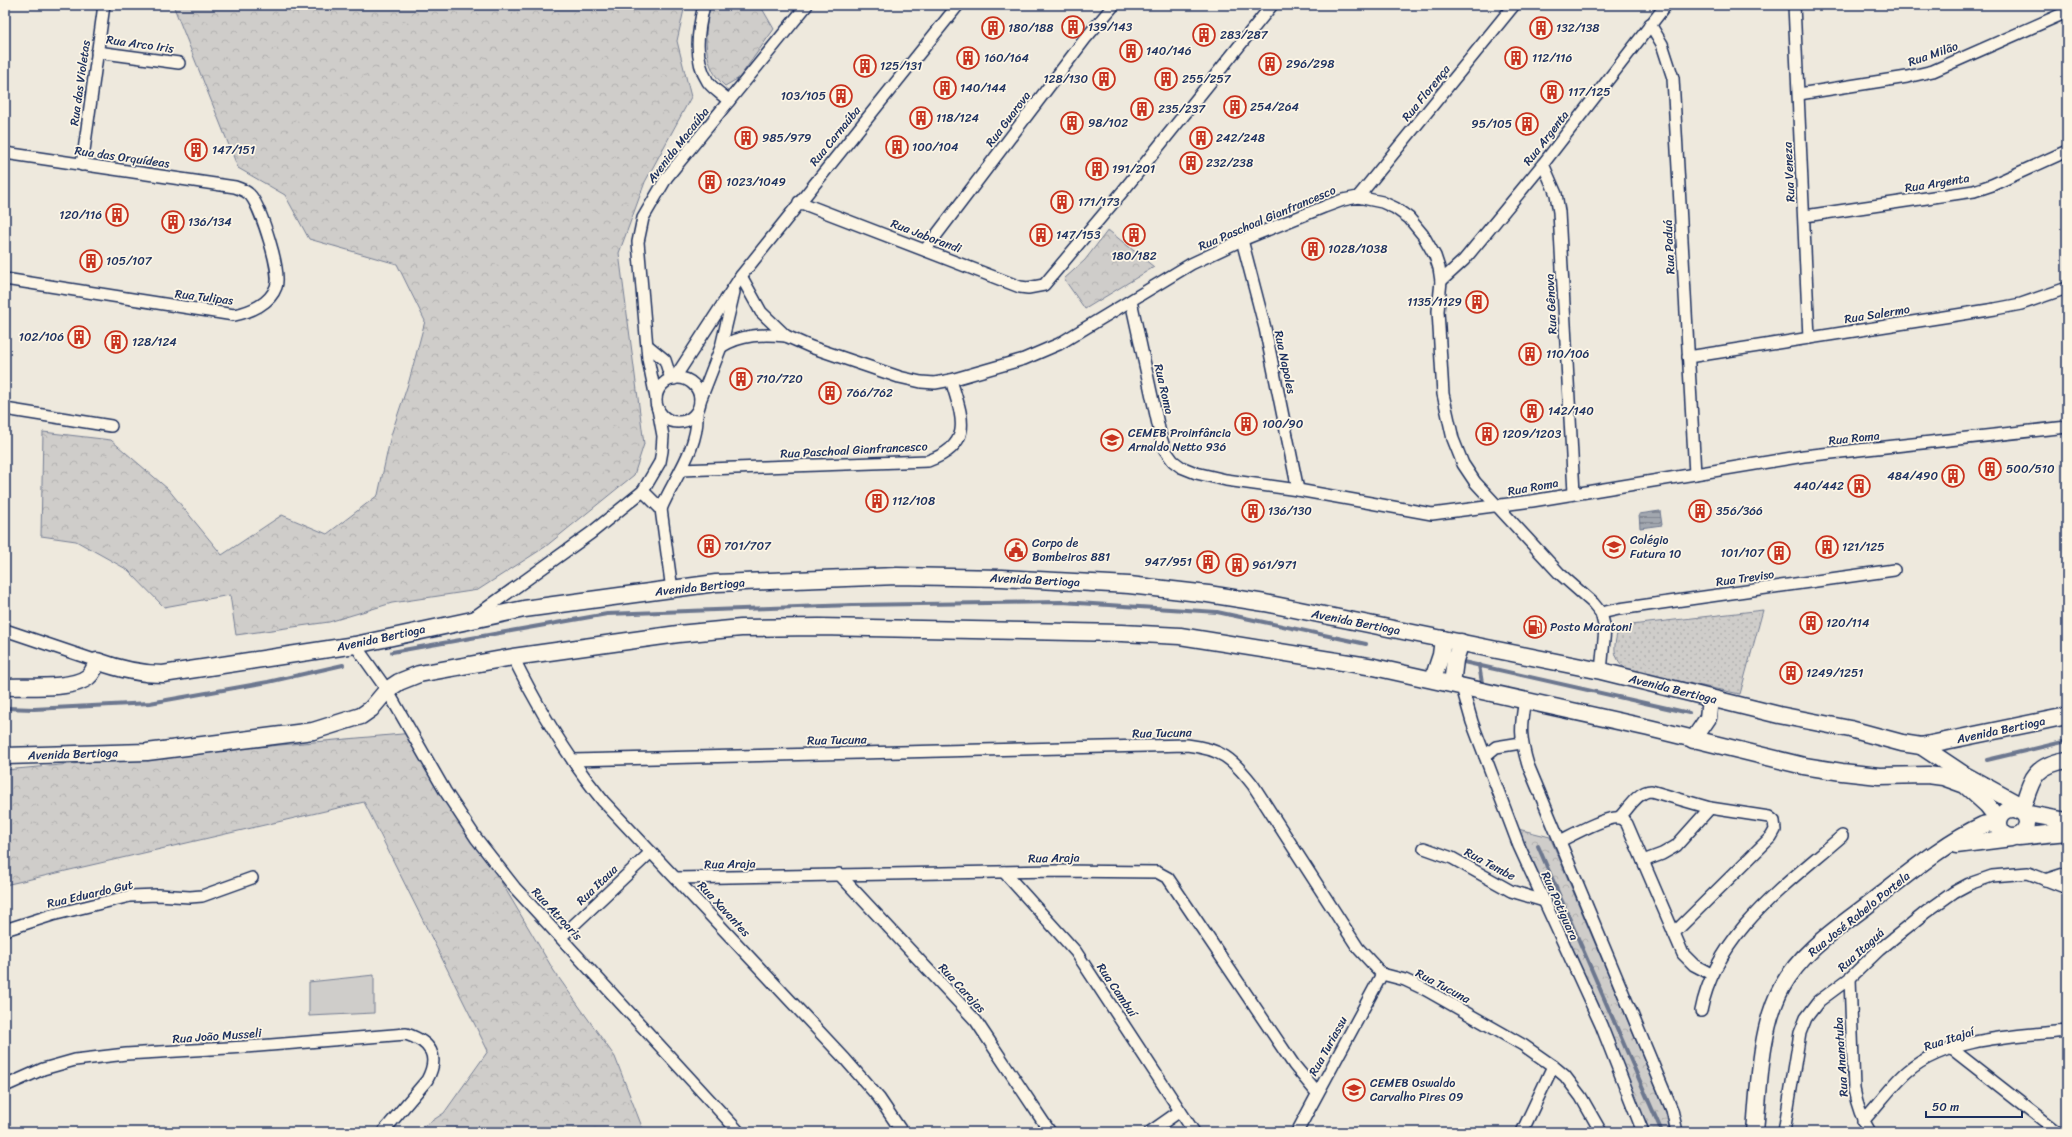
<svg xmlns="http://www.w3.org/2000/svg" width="2072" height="1137" font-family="Sriracha,sans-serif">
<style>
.grass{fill:url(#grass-dots);stroke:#757e94}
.forest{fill:url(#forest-crowns);stroke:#757e94}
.garden{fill:#cfcdca;stroke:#757e94}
.water{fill:url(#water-rules);stroke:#6c778f}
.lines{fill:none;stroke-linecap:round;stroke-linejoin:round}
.stream{stroke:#6c778f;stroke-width:4}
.street-casing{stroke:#1b2f5e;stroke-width:14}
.secondary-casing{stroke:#1b2f5e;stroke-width:19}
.street{stroke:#fcf5e5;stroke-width:11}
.secondary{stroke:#fcf5e5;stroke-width:16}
.labels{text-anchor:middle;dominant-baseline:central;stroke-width:3.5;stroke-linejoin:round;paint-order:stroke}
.poi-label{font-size:12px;fill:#1b2f5e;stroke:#fcf5e5;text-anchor:start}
.street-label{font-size:12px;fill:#1b2f5e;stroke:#fcf5e5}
</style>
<defs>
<pattern id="grass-dots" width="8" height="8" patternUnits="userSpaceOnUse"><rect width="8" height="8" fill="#cfcdca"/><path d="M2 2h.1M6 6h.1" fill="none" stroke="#b1b0b0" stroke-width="1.8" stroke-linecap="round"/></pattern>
<pattern id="forest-crowns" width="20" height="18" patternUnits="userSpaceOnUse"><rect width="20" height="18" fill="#cfcdca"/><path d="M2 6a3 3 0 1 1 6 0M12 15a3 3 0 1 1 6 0" fill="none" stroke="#b1b0b0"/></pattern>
<pattern id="water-rules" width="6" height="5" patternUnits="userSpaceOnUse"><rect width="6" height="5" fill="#a2a7af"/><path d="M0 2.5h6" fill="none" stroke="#838892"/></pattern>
</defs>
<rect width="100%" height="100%" fill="#eee9dd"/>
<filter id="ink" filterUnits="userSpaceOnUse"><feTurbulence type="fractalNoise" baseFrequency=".025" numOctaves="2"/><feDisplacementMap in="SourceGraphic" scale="8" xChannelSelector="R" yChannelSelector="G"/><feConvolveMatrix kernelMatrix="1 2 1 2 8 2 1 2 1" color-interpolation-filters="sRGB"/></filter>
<g filter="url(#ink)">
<!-- grass -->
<path class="grass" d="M 1763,610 L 1740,694 L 1626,670 C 1614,657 1613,651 1617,634 L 1631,625 Z"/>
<!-- forest -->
<g class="forest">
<path d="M 173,5 L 685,5 L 677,41 L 691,97 L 645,182 L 619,253 L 644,444 L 634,475 L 545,547 L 478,590 L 392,603 L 329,622 L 236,635 L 230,595 L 164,607 L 128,570 L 76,541 L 41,536 L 43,432 L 111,440 L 168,489 L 222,555 L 282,515 L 327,534 L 378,495 L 391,435 L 409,381 L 425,321 L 397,264 L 309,239 L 285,195 L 238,168 Z"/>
<path d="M 710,5 L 760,5 L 774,29 L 739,78 L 725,86 C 702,67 704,32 710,5 Z"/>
<path d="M 1108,230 L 1154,267 L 1085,309 L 1064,279 L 1085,260 Z"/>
<path d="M 413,733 L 554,971 L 615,1057 L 644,1132 L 415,1132 L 444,1113 L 488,1051 L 364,802 L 5,885 L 5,770 Z"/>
<path d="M 1518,829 L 1550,837 L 1668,1116 L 1669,1132 L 1650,1132 Z"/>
</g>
<!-- garden -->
<path class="garden" d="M 374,975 L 374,1013 L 309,1016 L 309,982 Z"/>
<!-- water -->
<path class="water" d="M 1660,511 L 1662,525 L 1640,528 L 1639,514 Z"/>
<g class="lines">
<!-- stream -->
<g class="stream">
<path d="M 392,652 L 607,614 L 852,605 L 1062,602 L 1217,612 L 1366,644"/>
<path d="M 1459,661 L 1689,713"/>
<path d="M 1479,665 L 1482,683"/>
<path d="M 5,708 L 34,709 L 150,703 L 268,682 L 343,665"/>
<path d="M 1987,760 L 2067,741"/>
<path d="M 1538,846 L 1662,1132"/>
</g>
<!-- street casing -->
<g class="street-casing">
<g id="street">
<path d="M 704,5 C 698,30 693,59 708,82 C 713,89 723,95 729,101"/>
<path d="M 1794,5 L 1809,338"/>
<path d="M 1650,24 L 1662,44 L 1673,78 L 1695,474"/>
<path d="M 97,52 L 179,63"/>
<path d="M 1799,94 L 1907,77 L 1933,71 L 2067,12"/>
<path d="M 5,153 L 235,187 C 241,189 247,191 251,196 C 261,209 282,272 276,287 C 270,304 250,312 234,315 L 5,279"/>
<path d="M 1543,164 L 1556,194 L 1559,212 L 1574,493"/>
<path d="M 82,165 L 104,5"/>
<path d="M 1358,197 L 1514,5"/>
<path d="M 799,202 L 1020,287 L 1028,288 L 1044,285 L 1123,191 L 1272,5"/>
<path d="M 1805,216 L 1974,191 L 1992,185 L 2067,151"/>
<path d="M 1242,240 L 1265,328 L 1298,490"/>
<path d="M 925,250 L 1085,39 L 1114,5"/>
<path d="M 741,276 L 761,312 L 786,336 L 811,347 L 899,377 L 921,382 L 935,383 L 951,380 L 1024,359 L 1059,344 L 1191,264 L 1242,240 L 1324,207 L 1343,200 L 1358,197 L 1382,202 L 1395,208 L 1409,218 L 1423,235 L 1435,256 L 1439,268 L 1441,281 L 1438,311 L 1443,394 L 1453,439 L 1463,464 L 1475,482 L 1559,573 L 1593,603 L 1601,613 L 1605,629 L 1601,671"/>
<path d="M 1441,281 L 1464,260 L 1543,164 L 1666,5"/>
<path d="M 1131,301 L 1161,438 L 1165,450 L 1173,461 L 1181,467 L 1196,473 L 1226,480 L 1298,490 L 1432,514 L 1532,501 L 1804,456 L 2067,427"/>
<path d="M 648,346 L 665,360 L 671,379"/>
<path d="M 721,347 C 741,334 763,334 786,336"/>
<path d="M 1688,357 L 1995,309 L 2021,304 L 2067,288"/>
<circle cx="678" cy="400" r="22"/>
<path d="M 674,379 L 741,276 L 958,5"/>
<path d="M 656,398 L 648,359 L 638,242 L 643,218 L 667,177 L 807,5"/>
<path d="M 700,401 L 721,347 L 734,292"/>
<path d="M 5,409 L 111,426"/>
<path d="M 681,470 L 928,461 C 975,444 962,417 951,380"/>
<path d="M 643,491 L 661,509 L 672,590"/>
<path d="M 661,509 C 674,478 699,448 697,413"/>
<path d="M 1601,613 L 1619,609 L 1894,570"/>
<path d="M 473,618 L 591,533 L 643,491 L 660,462 L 662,451 L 663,436 L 658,409"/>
<path d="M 5,630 L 97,661"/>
<path d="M 355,645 L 387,690 L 445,791 L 476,838 L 515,888 L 739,1132"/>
<path d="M 513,657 C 538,708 567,757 603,801 L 845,1059 L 879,1098 L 902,1132"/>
<path d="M 1462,687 L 1472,722 L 1519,846 L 1601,1025 L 1643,1132"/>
<path d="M 1525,700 C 1520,726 1520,739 1528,765 L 1672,1110 L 1677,1132"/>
<path d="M 1485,756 L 1496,747 L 1521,743"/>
<path d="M 573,760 L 1187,745 C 1221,749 1232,758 1253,785 L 1358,948 L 1382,974 L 1405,980 L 1426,990 L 1523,1045 L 1553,1066 L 1565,1076 L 1581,1097 L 1601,1132"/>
<path d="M 1619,818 C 1628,809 1638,791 1651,791 L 1710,808 L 1769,817 L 1774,821 L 1775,830 L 1771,837 L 1674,933"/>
<path d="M 1560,841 C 1572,835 1608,815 1620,818 C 1623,819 1625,822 1627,824 L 1683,954 L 1694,965 L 1711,974"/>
<path d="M 1424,848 L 1452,858 L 1511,891 L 1544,901"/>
<path d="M 1643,861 L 1662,854 L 1676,846 L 1710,808"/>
<path d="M 1004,872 L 1076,952 L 1194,1132"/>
<path d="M 839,874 L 976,1021 L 1050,1132"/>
<path d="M 677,878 L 1056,871 L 1157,872 L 1168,878 L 1294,1065 L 1317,1093"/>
<path d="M 2045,880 L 2067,873"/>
<path d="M 5,930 L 52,915 L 130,896 L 158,895 L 190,897 L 202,896 L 252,878"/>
<path d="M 561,937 L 651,852"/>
<path d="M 1850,978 L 1854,1089 C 1857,1106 1861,1118 1870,1132"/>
<path d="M 1701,1011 C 1716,933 1786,885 1842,836"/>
<path d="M 1952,1049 L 2058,1132"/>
<path d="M 5,1086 L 43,1069 L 75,1060 L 126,1054 L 245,1047 L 406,1034 C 431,1042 440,1056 427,1080 L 383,1132"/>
<path d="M 1863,1121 C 1878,1105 1892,1085 1908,1071 C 1948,1037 2018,1036 2067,1031"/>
<path d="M 1150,1132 L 1180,1111"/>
<path d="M 1297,1132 L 1382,974"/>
<path d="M 1522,1132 L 1553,1066"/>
<path d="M 1784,1132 L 1800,1033 L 1806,1018 L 1819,1001 L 1850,978 L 1879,950 L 1926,912 L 1954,892 L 1969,884 L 1992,876 L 2028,873 L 2067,888"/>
</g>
</g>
<!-- secondary casing -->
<g class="secondary-casing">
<g id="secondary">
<path d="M 1433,679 L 1441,655 L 1443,639"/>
<path d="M 1452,684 L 1455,660 L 1461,642"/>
<path d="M 5,687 C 25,686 72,690 88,677 C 93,673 95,667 97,661 C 119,669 139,674 163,674 L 355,645 L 524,609 L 716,583 L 897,576 L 1002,578 L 1129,585 L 1208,594 L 1265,603 L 1601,671 L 1779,715 L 1850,729 L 1902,743 L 1921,746 L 2067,716"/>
<path d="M 1693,740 L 1708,718 L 1710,698"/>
<path d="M 1921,746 L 1963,774 L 2014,802 L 2018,810"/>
<path d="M 5,756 L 147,752 L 313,731 L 361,716 L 371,709 L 387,690 L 399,682 L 419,674 L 513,657 L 678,634 L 741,628 L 819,627 L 1122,633 L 1180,636 L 1374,667 L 1649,728 L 1804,766 L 1842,772 L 1879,776 L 1928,775 L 1943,777 L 1965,785 L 1987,805 L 1999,820"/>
<circle cx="2013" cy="823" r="14"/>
<path d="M 2021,812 C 2032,781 2031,766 2067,760"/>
<path d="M 2023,813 L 2067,821"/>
<path d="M 2018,837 L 2067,832"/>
<path d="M 1956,845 L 2011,838"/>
<path d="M 1755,1132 C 1759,1087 1760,1027 1782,987 C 1802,950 1841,926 1874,900 C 1908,874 1944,843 1983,825 C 1988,823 1994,824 1998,823"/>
</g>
</g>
<!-- street -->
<use href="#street" class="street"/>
<!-- secondary -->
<use href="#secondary" class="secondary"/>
</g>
</g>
<!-- icons -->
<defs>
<g id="building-ring" transform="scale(1.15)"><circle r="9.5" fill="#fcf5e5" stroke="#c8321e" stroke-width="1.5"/><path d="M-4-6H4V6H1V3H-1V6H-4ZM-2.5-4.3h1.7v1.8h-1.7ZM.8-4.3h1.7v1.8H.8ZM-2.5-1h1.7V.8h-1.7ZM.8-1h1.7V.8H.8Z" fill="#c8321e"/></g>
<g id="school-ring" transform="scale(1.15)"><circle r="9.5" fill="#fcf5e5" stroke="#c8321e" stroke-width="1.5"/><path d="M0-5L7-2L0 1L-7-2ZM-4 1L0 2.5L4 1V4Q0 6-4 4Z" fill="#c8321e"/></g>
<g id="civic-ring" transform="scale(1.15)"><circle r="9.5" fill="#fcf5e5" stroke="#c8321e" stroke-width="1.5"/><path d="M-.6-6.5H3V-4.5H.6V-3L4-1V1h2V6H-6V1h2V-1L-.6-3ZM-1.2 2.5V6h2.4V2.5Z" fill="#c8321e"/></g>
<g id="fuel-ring" transform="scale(1.15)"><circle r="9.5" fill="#fcf5e5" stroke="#c8321e" stroke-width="1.5"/><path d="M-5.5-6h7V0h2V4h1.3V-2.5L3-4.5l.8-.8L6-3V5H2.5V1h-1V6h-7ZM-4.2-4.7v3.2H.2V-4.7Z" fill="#c8321e"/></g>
</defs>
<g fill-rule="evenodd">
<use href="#building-ring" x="1073" y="27"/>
<use href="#building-ring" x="993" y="28"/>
<use href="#building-ring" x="1541" y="28"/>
<use href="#building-ring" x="1204" y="35"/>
<use href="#building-ring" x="1131" y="51"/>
<use href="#building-ring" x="968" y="58"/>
<use href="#building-ring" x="1516" y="58"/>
<use href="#building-ring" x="1270" y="64"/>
<use href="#building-ring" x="865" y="66"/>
<use href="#building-ring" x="1104" y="79"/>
<use href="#building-ring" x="1166" y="79"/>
<use href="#building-ring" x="945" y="88"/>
<use href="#building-ring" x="1552" y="92"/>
<use href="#building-ring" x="841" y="96"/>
<use href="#building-ring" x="1235" y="107"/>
<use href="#building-ring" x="1142" y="109"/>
<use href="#building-ring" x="921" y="118"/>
<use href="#building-ring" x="1072" y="123"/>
<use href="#building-ring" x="1527" y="124"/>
<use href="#building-ring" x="746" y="138"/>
<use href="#building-ring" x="1201" y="138"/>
<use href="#building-ring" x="897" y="147"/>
<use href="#building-ring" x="196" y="150"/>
<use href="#building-ring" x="1191" y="163"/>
<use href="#building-ring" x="1097" y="169"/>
<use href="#building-ring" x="710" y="182"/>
<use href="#building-ring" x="1062" y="202"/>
<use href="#building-ring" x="117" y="215"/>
<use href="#building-ring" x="173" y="222"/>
<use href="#building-ring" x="1041" y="235"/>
<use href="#building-ring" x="1134" y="235"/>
<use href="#building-ring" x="1313" y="249"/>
<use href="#building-ring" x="91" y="261"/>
<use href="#building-ring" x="1477" y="302"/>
<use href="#building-ring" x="79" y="337"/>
<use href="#building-ring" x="116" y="342"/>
<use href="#building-ring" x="1530" y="354"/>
<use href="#building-ring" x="741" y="379"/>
<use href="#building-ring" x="830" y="393"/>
<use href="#building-ring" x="1532" y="411"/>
<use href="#building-ring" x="1246" y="424"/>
<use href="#building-ring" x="1487" y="434"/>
<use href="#school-ring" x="1112" y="440"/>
<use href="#building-ring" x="1990" y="469"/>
<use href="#building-ring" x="1953" y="476"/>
<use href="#building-ring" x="1859" y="486"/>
<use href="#building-ring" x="877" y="501"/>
<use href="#building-ring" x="1253" y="511"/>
<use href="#building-ring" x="1700" y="511"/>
<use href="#building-ring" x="709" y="546"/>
<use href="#school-ring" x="1614" y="547"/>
<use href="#building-ring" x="1827" y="547"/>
<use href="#civic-ring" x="1016" y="550"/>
<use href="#building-ring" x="1779" y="553"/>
<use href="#building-ring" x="1208" y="562"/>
<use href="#building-ring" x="1237" y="565"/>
<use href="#building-ring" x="1811" y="623"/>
<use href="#fuel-ring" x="1535" y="627"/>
<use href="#building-ring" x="1791" y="673"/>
<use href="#school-ring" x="1354" y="1090"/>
</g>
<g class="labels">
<!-- poi labels -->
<g class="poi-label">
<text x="1088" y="27">139/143</text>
<text x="1008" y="28">180/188</text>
<text x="1556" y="28">132/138</text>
<text x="1220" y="35">283/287</text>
<text x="1146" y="51">140/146</text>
<text x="984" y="58">160/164</text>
<text x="1532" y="58">112/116</text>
<text x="1286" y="64">296/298</text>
<text x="880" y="66">125/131</text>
<text x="1088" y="79" text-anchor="end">128/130</text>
<text x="1182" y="79">255/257</text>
<text x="960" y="88">140/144</text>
<text x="1568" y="92">117/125</text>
<text x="826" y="96" text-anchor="end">103/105</text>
<text x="1250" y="107">254/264</text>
<text x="1158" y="109">235/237</text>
<text x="936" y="118">118/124</text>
<text x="1088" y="123">98/102</text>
<text x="1512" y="124" text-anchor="end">95/105</text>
<text x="762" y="138">985/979</text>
<text x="1216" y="138">242/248</text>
<text x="912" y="147">100/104</text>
<text x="212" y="150">147/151</text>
<text x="1206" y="163">232/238</text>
<text x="1112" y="169">191/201</text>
<text x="726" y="182">1023/1049</text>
<text x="1078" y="202">171/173</text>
<text x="102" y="215" text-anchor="end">120/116</text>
<text x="188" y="222">136/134</text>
<text x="1056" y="235">147/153</text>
<text x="1328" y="249">1028/1038</text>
<text x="1134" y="256" text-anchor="middle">180/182</text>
<text x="106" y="261">105/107</text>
<text x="1462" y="302" text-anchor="end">1135/1129</text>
<text x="64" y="337" text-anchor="end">102/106</text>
<text x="132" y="342">128/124</text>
<text x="1546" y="354">110/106</text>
<text x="756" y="379">710/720</text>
<text x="846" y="393">766/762</text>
<text x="1548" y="411">142/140</text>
<text x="1262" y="424">100/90</text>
<text x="1128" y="433">CEMEB Proinfância<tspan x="1128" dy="14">Arnaldo Netto 936</tspan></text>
<text x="1502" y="434">1209/1203</text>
<text x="2006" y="469">500/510</text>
<text x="1938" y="476" text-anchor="end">484/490</text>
<text x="1844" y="486" text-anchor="end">440/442</text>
<text x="892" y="501">112/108</text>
<text x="1268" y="511">136/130</text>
<text x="1716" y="511">356/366</text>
<text x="1630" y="540">Colégio<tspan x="1630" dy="14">Futura 10</tspan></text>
<text x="1032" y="543">Corpo de<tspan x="1032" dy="14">Bombeiros 881</tspan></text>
<text x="724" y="546">701/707</text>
<text x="1842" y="547">121/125</text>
<text x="1764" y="553" text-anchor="end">101/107</text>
<text x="1192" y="562" text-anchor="end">947/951</text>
<text x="1252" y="565">961/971</text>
<text x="1826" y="623">120/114</text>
<text x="1550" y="627">Posto Maratoni</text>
<text x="1806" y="673">1249/1251</text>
<text x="1370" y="1083">CEMEB Oswaldo<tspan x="1370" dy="14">Carvalho Pires 09</tspan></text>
</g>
<!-- street labels -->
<g class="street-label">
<text transform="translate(140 44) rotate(8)">Rua Arco Iris</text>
<text transform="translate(1933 54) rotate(-19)">Rua Milão</text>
<text transform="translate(80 83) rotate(-82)">Rua das Violetas</text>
<text transform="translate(1426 93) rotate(-51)">Rua Florença</text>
<text transform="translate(1008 119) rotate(-53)">Rua Guarova</text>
<text transform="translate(835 136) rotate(-51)">Rua Carnaúba</text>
<text transform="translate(1546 138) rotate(-52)">Rua Argenta</text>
<text transform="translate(678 145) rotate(-52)">Avenida Macaúba</text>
<text transform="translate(122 157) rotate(8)">Rua das Orquídeas</text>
<text transform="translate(1789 172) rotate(-93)">Rua Veneza</text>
<text transform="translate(1937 183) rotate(-9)">Rua Argenta</text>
<text transform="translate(1267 218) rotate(-23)">Rua Paschoal Gianfrancesco</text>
<text transform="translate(926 236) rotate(21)">Rua Jaborandi</text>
<text transform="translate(1669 247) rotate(-93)">Rua Paduá</text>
<text transform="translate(204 297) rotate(7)">Rua Tulipas</text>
<text transform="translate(1551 304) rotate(-93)">Rua Gênova</text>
<text transform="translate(1877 314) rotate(-9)">Rua Salermo</text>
<text transform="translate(1285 362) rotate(78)">Rua Napoles</text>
<text transform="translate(1164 389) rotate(77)">Rua Roma</text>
<text transform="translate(1854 438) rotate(-6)">Rua Roma</text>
<text transform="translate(854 450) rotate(-3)">Rua Paschoal Gianfrancesco</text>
<text transform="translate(1533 487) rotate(-10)">Rua Roma</text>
<text transform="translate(1745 578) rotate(-8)">Rua Treviso</text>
<text transform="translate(1035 580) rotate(3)">Avenida Bertioga</text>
<text transform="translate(700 587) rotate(-6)">Avenida Bertioga</text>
<text transform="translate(1356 622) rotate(11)">Avenida Bertioga</text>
<text transform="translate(381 638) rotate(-12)">Avenida Bertioga</text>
<text transform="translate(1673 689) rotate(14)">Avenida Bertioga</text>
<text transform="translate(2001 730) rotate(-12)">Avenida Bertioga</text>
<text transform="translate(1162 733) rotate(-1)">Rua Tucuna</text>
<text transform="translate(837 740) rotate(-1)">Rua Tucuna</text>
<text transform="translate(73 754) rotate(-2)">Avenida Bertioga</text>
<text transform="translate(1054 858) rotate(-1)">Rua Araja</text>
<text transform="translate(730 864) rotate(-1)">Rua Araja</text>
<text transform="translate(1490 864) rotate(28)">Rua Tembe</text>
<text transform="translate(597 885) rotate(-44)">Rua Itaua</text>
<text transform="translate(90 894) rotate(-13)">Rua Eduardo Gut</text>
<text transform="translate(1560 906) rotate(66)">Rua Potiguara</text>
<text transform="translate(724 909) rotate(47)">Rua Xavantes</text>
<text transform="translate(557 914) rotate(47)">Rua Atroaris</text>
<text transform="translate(1859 914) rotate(-39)">Rua José Rabelo Portela</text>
<text transform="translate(1861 950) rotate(-42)">Rua Itaguá</text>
<text transform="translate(1443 986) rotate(28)">Rua Tucuna</text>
<text transform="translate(962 988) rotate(47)">Rua Carajas</text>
<text transform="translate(1117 990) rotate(56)">Rua Cambuí</text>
<text transform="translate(217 1036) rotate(-4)">Rua João Musseli</text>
<text transform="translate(1949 1039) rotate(-18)">Rua Itajaí</text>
<text transform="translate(1328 1046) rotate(-61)">Rua Turiassu</text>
<text transform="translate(1841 1057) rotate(-94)">Rua Ananatuba</text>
</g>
</g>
<!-- margin -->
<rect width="2072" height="1137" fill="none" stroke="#fcf5e5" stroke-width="20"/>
<rect x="10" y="10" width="2052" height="1117" fill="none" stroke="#1b2f5e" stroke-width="1.5" filter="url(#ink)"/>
<!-- scale -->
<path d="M1926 1111v6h96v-6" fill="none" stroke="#1b2f5e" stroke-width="2"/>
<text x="1932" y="1111" font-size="12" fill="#1b2f5e" stroke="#fcf5e5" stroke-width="3" paint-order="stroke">50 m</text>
</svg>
